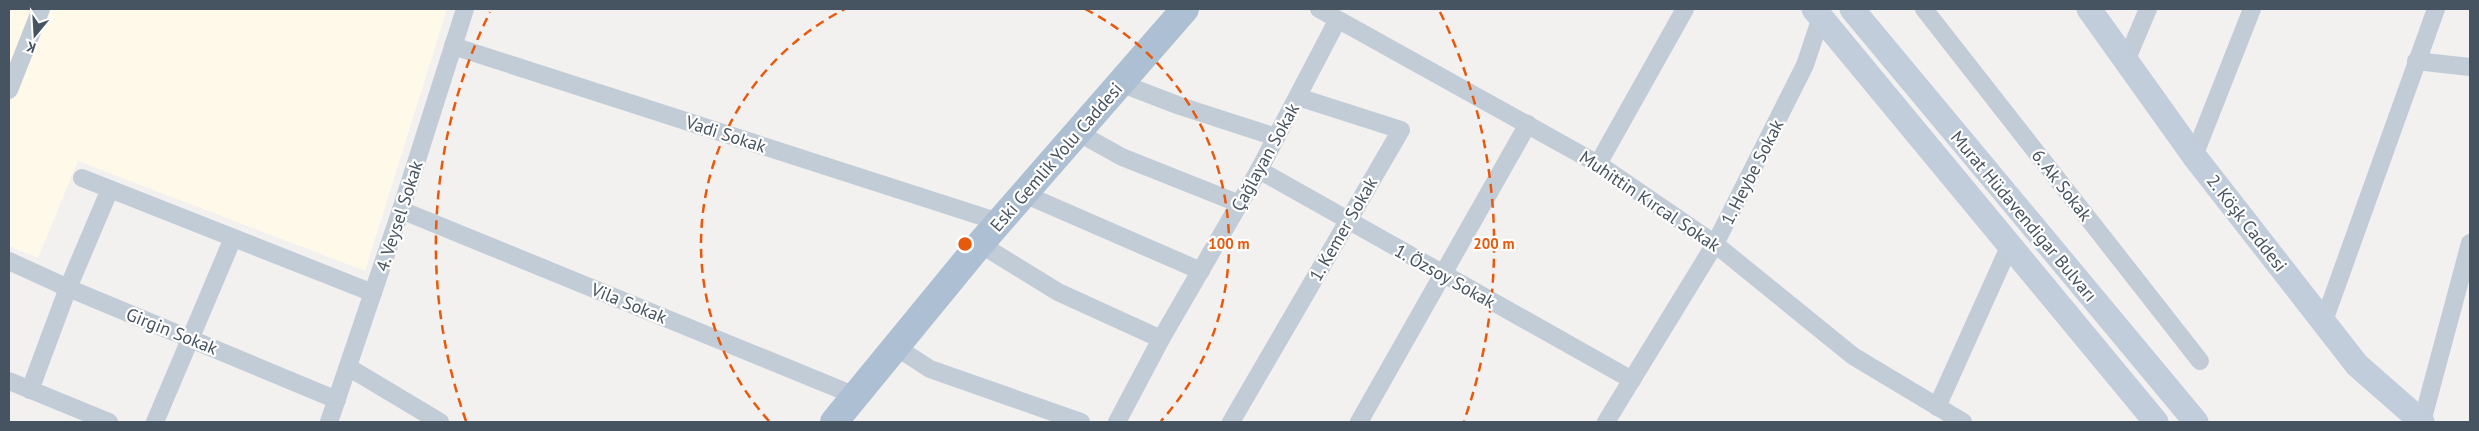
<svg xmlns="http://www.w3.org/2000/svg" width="2479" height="431" font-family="'PT Sans',sans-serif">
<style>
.commercial{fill:#fef9e9}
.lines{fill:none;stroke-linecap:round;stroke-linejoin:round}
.minor{stroke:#c2ccd7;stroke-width:18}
.secondary{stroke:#c1cddb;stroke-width:25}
.primary{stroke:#adbfd2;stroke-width:28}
.ring{fill:none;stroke:#e8590c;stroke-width:2.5;stroke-dasharray:9 6}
.labels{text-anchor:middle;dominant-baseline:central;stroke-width:4.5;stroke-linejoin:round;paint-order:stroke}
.street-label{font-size:18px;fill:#465360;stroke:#fff}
.centre{fill:#e8590c;stroke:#fff;stroke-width:2.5}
.ring-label{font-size:15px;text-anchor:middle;font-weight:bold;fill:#e8590c;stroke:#fff;stroke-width:4.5;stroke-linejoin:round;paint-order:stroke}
</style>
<rect width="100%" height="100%" fill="#f3f0f0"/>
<!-- commercial -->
<path class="commercial" d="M 9,9 L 447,9 L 365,271 L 78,161 L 38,258 L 9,246 Z"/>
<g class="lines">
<!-- minor -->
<g class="minor">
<path d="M 1319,9 L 1598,164 L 1715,244 L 1853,356 L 1963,422"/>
<path d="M 1924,9 L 2200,361"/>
<path d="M 453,46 L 999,222"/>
<path d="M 2126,61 L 2148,9"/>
<path d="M 2416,61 L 2470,67"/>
<path d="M 1120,83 L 1180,106 L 1276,137"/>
<path d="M 9,90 L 41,9"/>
<path d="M 1077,132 L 1122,157 L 1240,204"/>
<path d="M 2194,156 L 2252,9"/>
<path d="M 1598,164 L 1685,9"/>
<path d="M 1259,170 L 1632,380"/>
<path d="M 82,178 L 373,293"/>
<path d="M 1024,194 L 1201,271"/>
<path d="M 401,210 L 856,396"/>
<path d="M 980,244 L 1058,292 L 1161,339"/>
<path d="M 9,261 L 68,288 L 337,400"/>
<path d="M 2324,321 L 2436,9"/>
<path d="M 896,347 L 930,369 L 1081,422"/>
<path d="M 348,367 L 440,422"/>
<path d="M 9,381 L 109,422"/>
<path d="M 30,390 L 68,288 L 110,189"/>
<path d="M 1937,407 L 2010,245"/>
<path d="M 155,422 L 233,238"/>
<path d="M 329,422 L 401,210 L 465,9"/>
<path d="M 1117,422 L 1161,339 L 1259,170 L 1337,21"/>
<path d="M 1231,422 L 1401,130 L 1298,97"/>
<path d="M 1359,422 L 1528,124"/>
<path d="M 1606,422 L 1715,244 L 1805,65 L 1821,17"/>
<path d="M 2422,422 L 2470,243"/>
</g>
<!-- secondary -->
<g class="secondary">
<path d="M 1814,9 L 2156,422"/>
<path d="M 1852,9 L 2196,422"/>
<path d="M 2089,9 L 2194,156 L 2357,365 L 2422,422"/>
</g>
<!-- primary -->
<path class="primary" d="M 834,422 L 980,244 L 1185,9"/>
</g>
<!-- distance rings -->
<g class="ring">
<path d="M769 421A264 264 0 0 1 845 9M1085 9A264 264 0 0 1 1161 421"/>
<path d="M466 421A529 529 0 0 1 490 12M1440 12A529 529 0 0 1 1464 421"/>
</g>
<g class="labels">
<!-- street labels -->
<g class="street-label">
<text transform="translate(726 134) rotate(18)">Vadi Sokak</text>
<text transform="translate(1056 157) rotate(-49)">Eski Gemlik Yolu Caddesi</text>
<text transform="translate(1265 157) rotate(-61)">Çağlayan Sokak</text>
<text transform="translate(1752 172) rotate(-63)">1. Heybe Sokak</text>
<text transform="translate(2062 185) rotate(52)">6. Ak Sokak</text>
<text transform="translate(1650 201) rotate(34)">Muhittin Kırcal Sokak</text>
<text transform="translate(399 216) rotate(-72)">4. Veysel Sokak</text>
<text transform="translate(2024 216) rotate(50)">Murat Hüdavendigar Bulvarı</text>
<text transform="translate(2247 223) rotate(52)">2. Köşk Caddesi</text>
<text transform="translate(1343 229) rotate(-60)">1. Kemer Sokak</text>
<text transform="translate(1445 276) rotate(29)">1. Özsoy Sokak</text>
<text transform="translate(629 303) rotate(22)">Vila Sokak</text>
<text transform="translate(172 331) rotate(22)">Girgin Sokak</text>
</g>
</g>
<circle cx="965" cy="244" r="8" class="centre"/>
<g class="ring-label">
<text x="1229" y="249">100 m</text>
<text x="1494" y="249">200 m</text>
</g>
<!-- border -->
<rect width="2479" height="431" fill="none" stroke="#465360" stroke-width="20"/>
<!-- north arrow -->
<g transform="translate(35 35) rotate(198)" stroke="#ffffff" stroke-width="4" paint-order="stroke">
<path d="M0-4L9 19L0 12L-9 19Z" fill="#465360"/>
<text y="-8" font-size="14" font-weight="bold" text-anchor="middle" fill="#465360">K</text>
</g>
</svg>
